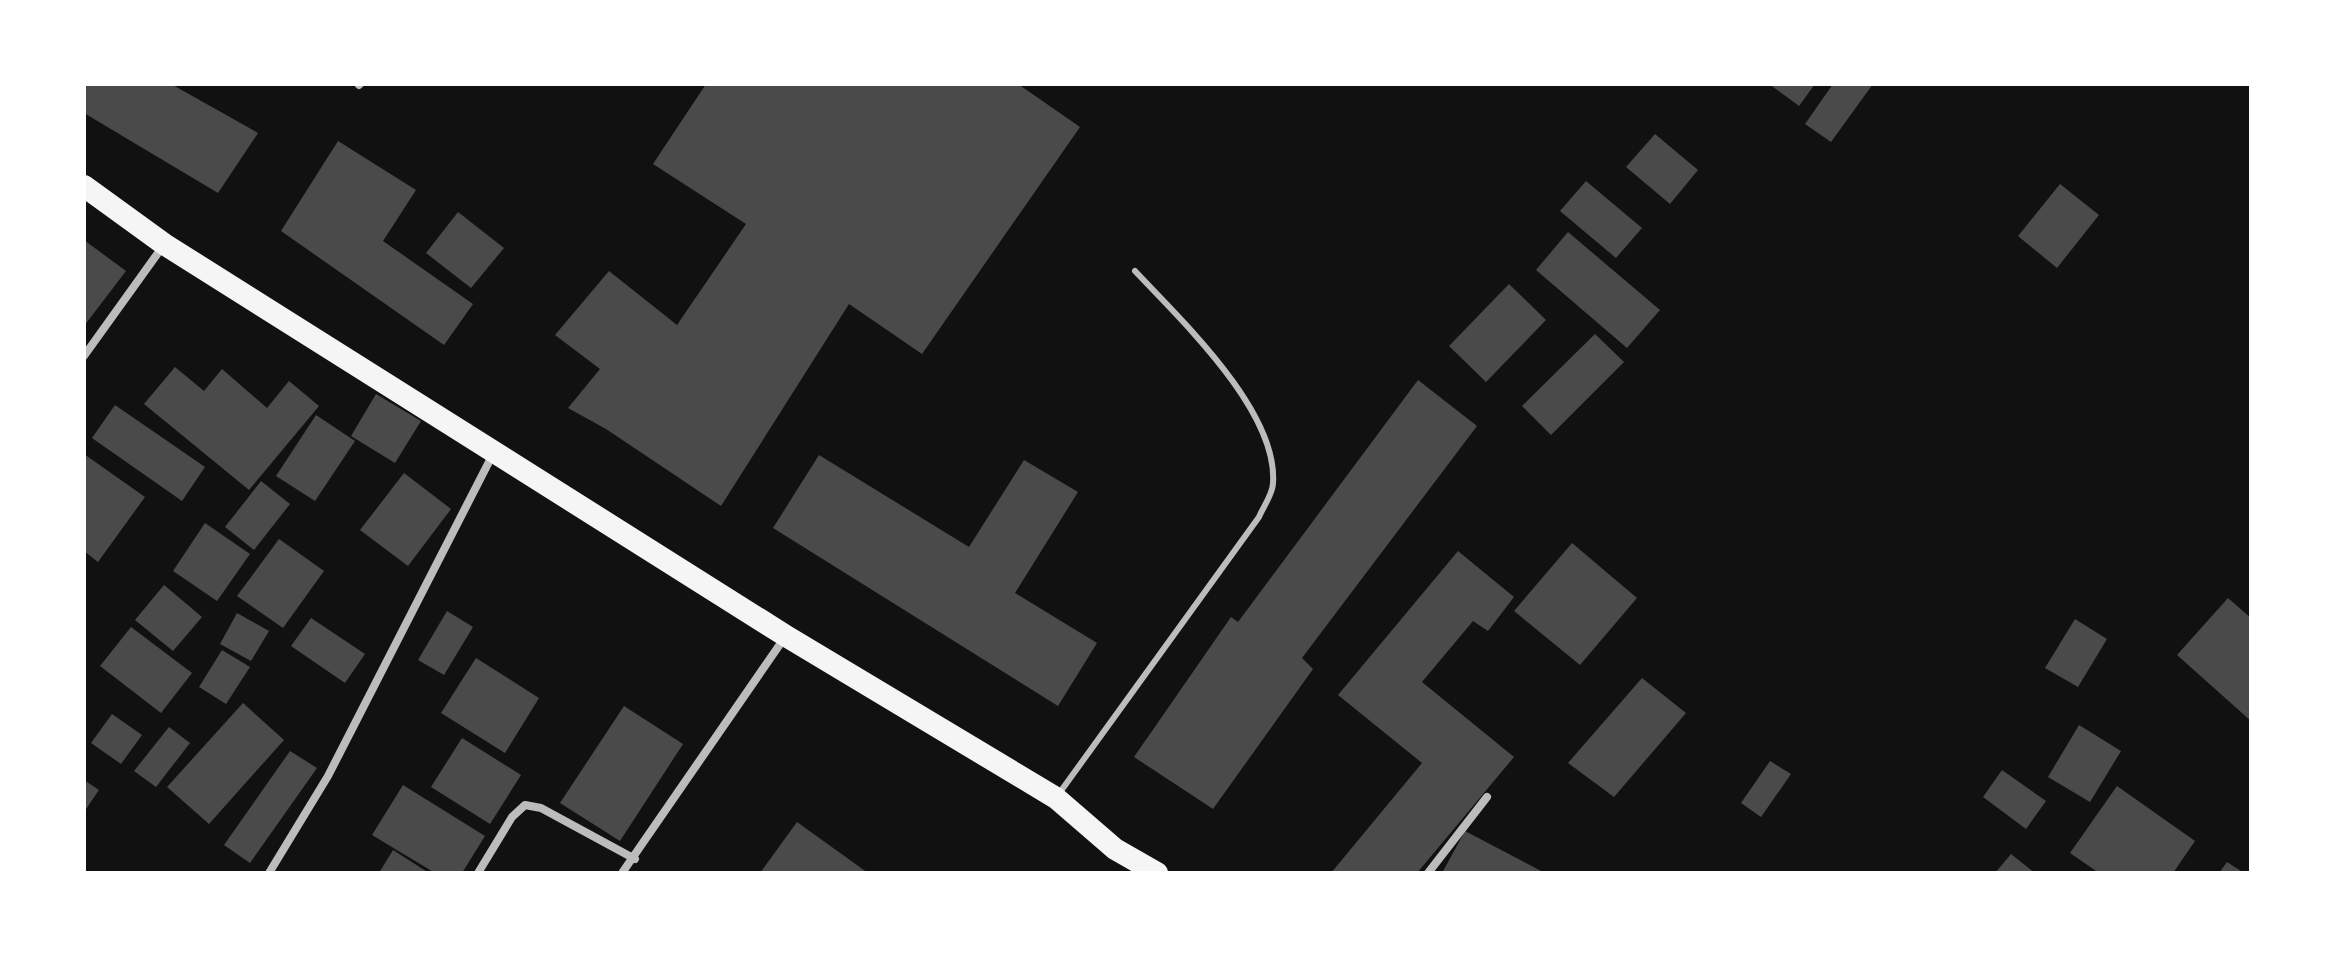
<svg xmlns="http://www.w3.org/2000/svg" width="2335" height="957" font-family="Montserrat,sans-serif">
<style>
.building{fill:#4a4a4a}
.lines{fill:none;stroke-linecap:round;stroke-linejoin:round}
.service{stroke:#bcbcbc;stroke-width:6}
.minor{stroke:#bcbcbc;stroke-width:8}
.trunk{stroke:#f5f5f5;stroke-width:22}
</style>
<rect width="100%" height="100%" fill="#111"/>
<!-- building -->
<g class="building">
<path d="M 84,84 L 171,84 L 258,133 L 218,193 L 84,113 Z"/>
<path d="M 706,84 L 1018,84 L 1080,127 L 922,354 L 849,304 L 721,506 L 606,429 L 568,408 L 600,369 L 555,335 L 609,271 L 677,325 L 746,224 L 653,164 Z"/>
<path d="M 1769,84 L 1815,84 L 1799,106 Z"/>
<path d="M 1833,84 L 1873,84 L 1831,142 L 1805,124 Z"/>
<path d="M 1655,134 L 1698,170 L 1670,204 L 1626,167 Z"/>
<path d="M 338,141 L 416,190 L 383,241 L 473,304 L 444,345 L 281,231 Z"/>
<path d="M 1586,181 L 1642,228 L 1616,258 L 1560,211 Z"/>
<path d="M 2060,184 L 2099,215 L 2057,268 L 2018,236 Z"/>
<path d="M 458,212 L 504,248 L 471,288 L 426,253 Z"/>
<path d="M 1568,232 L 1660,310 L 1627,348 L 1536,270 Z"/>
<path d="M 84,240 L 126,271 L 84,326 Z"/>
<path d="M 1509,284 L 1546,320 L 1486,382 L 1449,346 Z"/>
<path d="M 1595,334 L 1624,362 L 1551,435 L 1522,406 Z"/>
<path d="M 175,367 L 204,391 L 222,369 L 267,408 L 289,381 L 319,406 L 249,490 L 144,404 Z"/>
<path d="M 1418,380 L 1477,426 L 1302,658 L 1313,669 L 1213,809 L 1134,757 L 1231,617 L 1238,622 Z"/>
<path d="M 376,394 L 421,421 L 395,463 L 351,436 Z"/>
<path d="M 115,405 L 205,467 L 182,501 L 92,438 Z"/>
<path d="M 316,415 L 355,441 L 315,501 L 276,476 Z"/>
<path d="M 84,454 L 145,497 L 98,562 L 84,551 Z"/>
<path d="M 819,455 L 969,547 L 1024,460 L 1078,492 L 1015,593 L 1097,643 L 1058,706 L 773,528 Z"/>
<path d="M 404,473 L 451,509 L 408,566 L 360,530 Z"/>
<path d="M 261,481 L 290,504 L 254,550 L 225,527 Z"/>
<path d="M 205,523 L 250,554 L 217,601 L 173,571 Z"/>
<path d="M 279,539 L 324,571 L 283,628 L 237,596 Z"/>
<path d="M 1572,543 L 1637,598 L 1580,665 L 1514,611 Z"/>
<path d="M 1458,551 L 1514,597 L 1488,631 L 1473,621 L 1422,682 L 1514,757 L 1417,873 L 1331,873 L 1422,763 L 1338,695 Z"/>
<path d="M 164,585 L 202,617 L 173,651 L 135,620 Z"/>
<path d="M 2228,598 L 2251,618 L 2251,721 L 2177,655 Z"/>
<path d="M 447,611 L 473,627 L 444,675 L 418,660 Z"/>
<path d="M 237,613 L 269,631 L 251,661 L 220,644 Z"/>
<path d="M 311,618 L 365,654 L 345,683 L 291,646 Z"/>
<path d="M 2075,619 L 2107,639 L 2078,687 L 2045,668 Z"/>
<path d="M 131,627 L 192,673 L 161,713 L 100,666 Z"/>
<path d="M 222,650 L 250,667 L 226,704 L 199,687 Z"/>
<path d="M 476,658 L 539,698 L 505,753 L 441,713 Z"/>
<path d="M 1642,678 L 1686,713 L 1614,797 L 1568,763 Z"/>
<path d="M 243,703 L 284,740 L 209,824 L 167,787 Z"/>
<path d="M 624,706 L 683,744 L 620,841 L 560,803 Z"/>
<path d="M 112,714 L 142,735 L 121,764 L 91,743 Z"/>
<path d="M 2079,725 L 2121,751 L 2090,802 L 2048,777 Z"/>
<path d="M 169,727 L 190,743 L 156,787 L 134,771 Z"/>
<path d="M 462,738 L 521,775 L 490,824 L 431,787 Z"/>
<path d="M 290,751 L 317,768 L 250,863 L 224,845 Z"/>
<path d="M 1770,761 L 1791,774 L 1761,817 L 1741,803 Z"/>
<path d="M 2002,770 L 2046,801 L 2026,829 L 1983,797 Z"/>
<path d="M 84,780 L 99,790 L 84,812 Z"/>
<path d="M 403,785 L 485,836 L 462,873 L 435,873 L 372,835 Z"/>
<path d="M 2117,786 L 2195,841 L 2173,873 L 2099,873 L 2070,853 Z"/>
<path d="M 797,822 L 868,873 L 760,873 Z"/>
<path d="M 1465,831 L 1545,873 L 1442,873 Z"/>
<path d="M 393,850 L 429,873 L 379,873 Z"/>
<path d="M 2011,854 L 2035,873 L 1995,873 Z"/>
<path d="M 2227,862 L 2244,873 L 2219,873 Z"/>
</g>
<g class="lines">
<!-- service -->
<path class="service" d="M 1058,795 L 1259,517 C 1263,507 1273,494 1273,483 C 1278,411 1181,320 1135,271"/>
<!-- minor -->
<g class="minor">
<path d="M 359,85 L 360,84"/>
<path d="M 84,356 L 163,246"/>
<path d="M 269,873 L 328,776 L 493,454"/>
<path d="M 478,873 L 512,817 L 525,805 L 541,808 L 635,859"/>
<path d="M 622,873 L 785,637"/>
<path d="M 1428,873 L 1487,797"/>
</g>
<!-- trunk -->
<path class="trunk" d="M 84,186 L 164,244 L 786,636 L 1056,798 L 1115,849 L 1157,873"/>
</g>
<!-- border -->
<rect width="2335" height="957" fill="none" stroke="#ffffff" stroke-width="172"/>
</svg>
